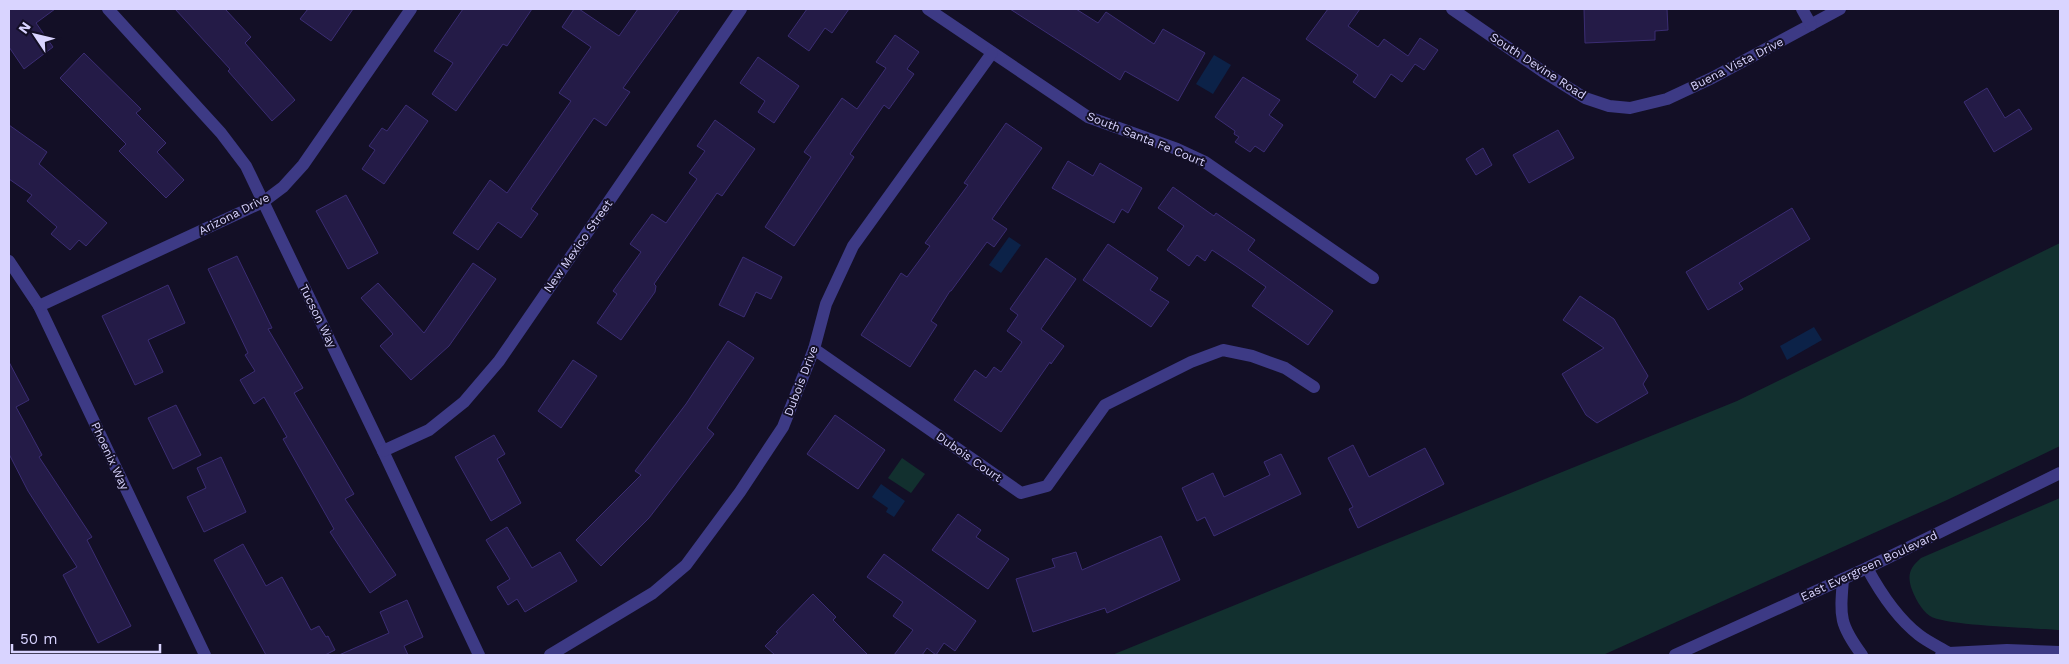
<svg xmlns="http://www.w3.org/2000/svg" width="2069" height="664" font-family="'Work Sans',sans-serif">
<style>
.green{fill:#12302f}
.water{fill:#0c2248}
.building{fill:#241b47;stroke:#3b2d73}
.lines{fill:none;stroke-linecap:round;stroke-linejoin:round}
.minor{stroke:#3d3a85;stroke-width:12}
.tertiary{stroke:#3d3a85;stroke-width:12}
.labels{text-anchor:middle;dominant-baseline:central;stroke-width:4;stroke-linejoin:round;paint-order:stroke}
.street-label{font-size:12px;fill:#d9d4ff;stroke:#130f26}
</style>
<rect width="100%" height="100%" fill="#130f26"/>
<!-- green -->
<g class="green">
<path d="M 2060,243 L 2060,446 L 1947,500 L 1603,655 L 1112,655 L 1737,401 Z"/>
<path d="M 902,458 L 925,474 L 911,493 L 888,478 Z"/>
<path d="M 2060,498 L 2060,630 C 2036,628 1946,626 1930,616 C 1921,610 1914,596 1911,587 C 1907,573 1911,567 1921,558 Z"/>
</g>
<!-- water -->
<g class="water">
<path d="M 1214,55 L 1231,65 L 1213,94 L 1196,84 Z"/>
<path d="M 1009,237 L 1021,245 L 1001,273 L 989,265 Z"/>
<path d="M 1814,327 L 1822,340 L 1787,360 L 1780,346 Z"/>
<path d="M 881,484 L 905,501 L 894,517 L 886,512 L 888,508 L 872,497 Z"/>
</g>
<!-- building -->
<g class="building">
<path d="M 9,9 L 55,9 L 36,23 L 53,47 L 24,69 L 9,47 Z"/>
<path d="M 175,9 L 225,9 L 251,37 L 245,43 L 295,100 L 272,121 L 228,71 L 230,69 Z"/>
<path d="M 308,9 L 353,9 L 331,41 L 300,19 Z"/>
<path d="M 463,9 L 532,9 L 507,46 L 503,44 L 456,111 L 432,94 L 453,63 L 434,51 Z"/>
<path d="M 574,9 L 579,9 L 619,36 L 638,9 L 680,9 L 623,88 L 630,92 L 606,126 L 594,118 L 531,209 L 538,214 L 521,238 L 498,222 L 478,250 L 453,233 L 490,180 L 507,193 L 571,101 L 559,93 L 591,47 L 562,27 Z"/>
<path d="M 807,9 L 849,9 L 832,33 L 825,28 L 809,51 L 788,36 Z"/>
<path d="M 1010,9 L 1076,9 L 1098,23 L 1106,12 L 1154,44 L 1163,29 L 1205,53 L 1178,101 L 1125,71 L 1120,80 Z"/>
<path d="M 1328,9 L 1360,9 L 1348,26 L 1378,47 L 1384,39 L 1408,56 L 1420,38 L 1438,50 L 1424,70 L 1415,64 L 1402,82 L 1391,74 L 1375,98 L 1353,82 L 1358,75 L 1306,39 Z"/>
<path d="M 1584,9 L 1667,9 L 1668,30 L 1655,31 L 1655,40 L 1585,43 Z"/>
<path d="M 895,35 L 919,52 L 907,69 L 914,74 L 889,109 L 884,105 L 850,154 L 854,157 L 794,246 L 765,227 L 811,157 L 804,152 L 842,98 L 857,109 L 886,68 L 876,62 Z"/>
<path d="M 84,53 L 141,109 L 136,113 L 166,143 L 157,152 L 184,180 L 166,198 L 119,151 L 126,144 L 60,78 Z"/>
<path d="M 758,57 L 799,86 L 774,123 L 758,112 L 765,101 L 740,83 Z"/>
<path d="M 1243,77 L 1280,100 L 1269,115 L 1283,125 L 1264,152 L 1255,146 L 1250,152 L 1235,142 L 1239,137 L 1234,134 L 1235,131 L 1215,117 Z"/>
<path d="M 1987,88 L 2005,118 L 2019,109 L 2032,129 L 1994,152 L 1964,102 Z"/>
<path d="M 406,105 L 428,121 L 384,184 L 362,169 L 375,150 L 369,146 L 382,128 L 387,131 Z"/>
<path d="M 715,120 L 755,149 L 722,196 L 717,193 L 654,284 L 656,286 L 655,292 L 621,340 L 597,323 L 617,294 L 613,291 L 641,252 L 630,244 L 652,214 L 666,223 L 697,179 L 689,173 L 705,151 L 697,146 Z"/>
<path d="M 1006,123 L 1042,148 L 992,219 L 1007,229 L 994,247 L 987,242 L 951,291 L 950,291 L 931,321 L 937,325 L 910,367 L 861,335 L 901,273 L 907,277 L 930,246 L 925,243 L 968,185 L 964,183 Z"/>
<path d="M 9,125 L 47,152 L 39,164 L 107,223 L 86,246 L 79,240 L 70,250 L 51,234 L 57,227 L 27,201 L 32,195 L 9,179 Z"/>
<path d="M 1558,130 L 1574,158 L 1529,183 L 1513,155 Z"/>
<path d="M 1483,148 L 1492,165 L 1476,175 L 1466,159 Z"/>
<path d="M 1068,161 L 1093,176 L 1100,163 L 1142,188 L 1128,213 L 1122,209 L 1114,223 L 1052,188 Z"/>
<path d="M 1173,187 L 1214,216 L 1216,213 L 1255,240 L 1248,250 L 1333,311 L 1308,345 L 1252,306 L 1266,287 L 1236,266 L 1212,250 L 1205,261 L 1197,255 L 1189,266 L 1167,250 L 1184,226 L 1158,208 Z"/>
<path d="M 346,195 L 378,253 L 348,269 L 316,211 Z"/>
<path d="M 1792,208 L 1810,239 L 1739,283 L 1743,289 L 1708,310 L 1686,272 Z"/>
<path d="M 1108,244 L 1158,278 L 1150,290 L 1169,302 L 1151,327 L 1083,280 Z"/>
<path d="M 237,256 L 272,328 L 268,329 L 303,388 L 294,393 L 354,494 L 345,499 L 396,575 L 370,593 L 330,532 L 334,529 L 283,439 L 287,437 L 264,397 L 254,404 L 240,380 L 255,371 L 245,355 L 248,353 L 208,269 Z"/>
<path d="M 743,257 L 782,277 L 771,299 L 756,292 L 744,317 L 719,305 Z"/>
<path d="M 1046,258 L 1076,279 L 1041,329 L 1064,346 L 1051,364 L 1050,362 L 1001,432 L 954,400 L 975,370 L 986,378 L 994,367 L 1001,372 L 1022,342 L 1007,331 L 1018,315 L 1010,309 Z"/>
<path d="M 473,263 L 496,279 L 449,346 L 411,380 L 380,346 L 393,334 L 361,298 L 378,283 L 424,333 Z"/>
<path d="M 168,285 L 185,323 L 148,340 L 163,372 L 135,385 L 102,316 Z"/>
<path d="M 1580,296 L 1614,319 L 1648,376 L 1643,384 L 1648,393 L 1597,423 L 1586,415 L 1562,374 L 1604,348 L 1563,320 Z"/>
<path d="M 728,341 L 754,358 L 707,428 L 714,434 L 649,518 L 601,566 L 576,540 L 641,475 L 635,471 L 686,404 Z"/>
<path d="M 573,360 L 597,376 L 561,428 L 538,411 Z"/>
<path d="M 9,362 L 29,400 L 16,407 L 42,455 L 39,457 L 92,537 L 87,540 L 131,626 L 98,643 L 63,575 L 77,567 L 28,491 L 9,454 Z"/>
<path d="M 176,405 L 201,455 L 173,469 L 148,418 Z"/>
<path d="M 835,415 L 885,450 L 858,489 L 807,454 Z"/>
<path d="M 494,435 L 505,454 L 497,459 L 521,503 L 491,521 L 455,457 Z"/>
<path d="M 1353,445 L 1369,477 L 1425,448 L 1444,484 L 1358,528 L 1349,509 L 1353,507 L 1328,458 Z"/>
<path d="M 1281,454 L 1301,494 L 1214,536 L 1205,517 L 1197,521 L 1182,488 L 1213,473 L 1224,497 L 1270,475 L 1264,462 Z"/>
<path d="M 221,457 L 246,512 L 204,532 L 187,497 L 206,488 L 197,468 Z"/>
<path d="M 958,514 L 981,530 L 976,537 L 1009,559 L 988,589 L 932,550 Z"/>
<path d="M 507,527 L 532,568 L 560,552 L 577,581 L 525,612 L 517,599 L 508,605 L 497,587 L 510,579 L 486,540 Z"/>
<path d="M 1161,536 L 1180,580 L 1107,613 L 1105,608 L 1033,632 L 1016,579 L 1055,567 L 1052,559 L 1076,552 L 1082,570 Z"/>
<path d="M 243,544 L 266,586 L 282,577 L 311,630 L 319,626 L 326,637 L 328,636 L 335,650 L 325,655 L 266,655 L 214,560 Z"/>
<path d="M 884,554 L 976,621 L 955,651 L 944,643 L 936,655 L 927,648 L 922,655 L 894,655 L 913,630 L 893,616 L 903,602 L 867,577 Z"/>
<path d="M 813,594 L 836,617 L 833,620 L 868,655 L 775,655 L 765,646 L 778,633 L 776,632 Z"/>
<path d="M 407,600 L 423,637 L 404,646 L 408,655 L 339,655 L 389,633 L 380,612 Z"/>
</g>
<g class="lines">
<!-- minor -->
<g class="minor">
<path d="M 108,9 L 221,133 L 246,166 L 383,451 L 479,655"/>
<path d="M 928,9 L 1088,117 L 1177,149 L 1205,162 L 1373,278"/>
<path d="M 1452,9 L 1545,73 L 1585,98 L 1609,106 L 1630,108 L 1667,99 L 1712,78 L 1840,9"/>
<path d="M 1802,9 L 1811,25"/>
<path d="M 9,261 L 39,306 L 205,655"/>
<path d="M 39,306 L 263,202 L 283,187 L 303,165 L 411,9"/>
<path d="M 814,349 L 1021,493 L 1047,486 L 1105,405 L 1191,362 L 1223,350 L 1252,356 L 1285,368 L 1314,387"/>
<path d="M 383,451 L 429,430 L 464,402 L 499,361 L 741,9"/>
<path d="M 550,655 L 653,593 L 686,565 L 740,492 L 783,427 L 814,349 L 826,304 L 853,246 L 992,53"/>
</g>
<!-- tertiary -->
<g class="tertiary">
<path d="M 1867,568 C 1880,592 1897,618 1919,635 C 1928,642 1939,647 1949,653"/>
<path d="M 1843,579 C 1840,617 1839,624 1862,655"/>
<path d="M 1675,655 L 1867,568 L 2060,473"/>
<path d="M 1941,655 L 1949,653 L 2007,650 L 2060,652"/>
</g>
</g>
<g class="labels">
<!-- street labels -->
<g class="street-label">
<text transform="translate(1737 64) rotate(-27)">Buena Vista Drive</text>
<text transform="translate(1538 66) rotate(33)">South Devine Road</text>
<text transform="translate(1146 139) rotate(22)">South Santa Fe Court</text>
<text transform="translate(234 214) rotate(-27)">Arizona Drive</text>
<text transform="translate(578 246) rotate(-55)">New Mexico Street</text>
<text transform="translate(318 316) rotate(64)">Tucson Way</text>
<text transform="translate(801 381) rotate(-69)">Dubois Drive</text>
<text transform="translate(110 456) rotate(65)">Phoenix Way</text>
<text transform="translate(969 457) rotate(35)">Dubois Court</text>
<text transform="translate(1869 566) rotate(-25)">East Evergreen Boulevard</text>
</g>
</g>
<!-- border -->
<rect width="2069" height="664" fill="none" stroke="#d9d4ff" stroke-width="20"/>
<!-- north arrow -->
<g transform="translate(35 35) rotate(305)" stroke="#130f26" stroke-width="4" paint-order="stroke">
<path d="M0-4L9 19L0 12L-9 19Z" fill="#d9d4ff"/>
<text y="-8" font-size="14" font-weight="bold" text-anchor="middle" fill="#d9d4ff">N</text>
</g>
<!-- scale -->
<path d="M12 644v8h148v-8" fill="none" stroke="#d9d4ff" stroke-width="2.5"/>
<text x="20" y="644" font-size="15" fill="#d9d4ff" stroke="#130f26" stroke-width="4" paint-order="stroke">50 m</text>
</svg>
